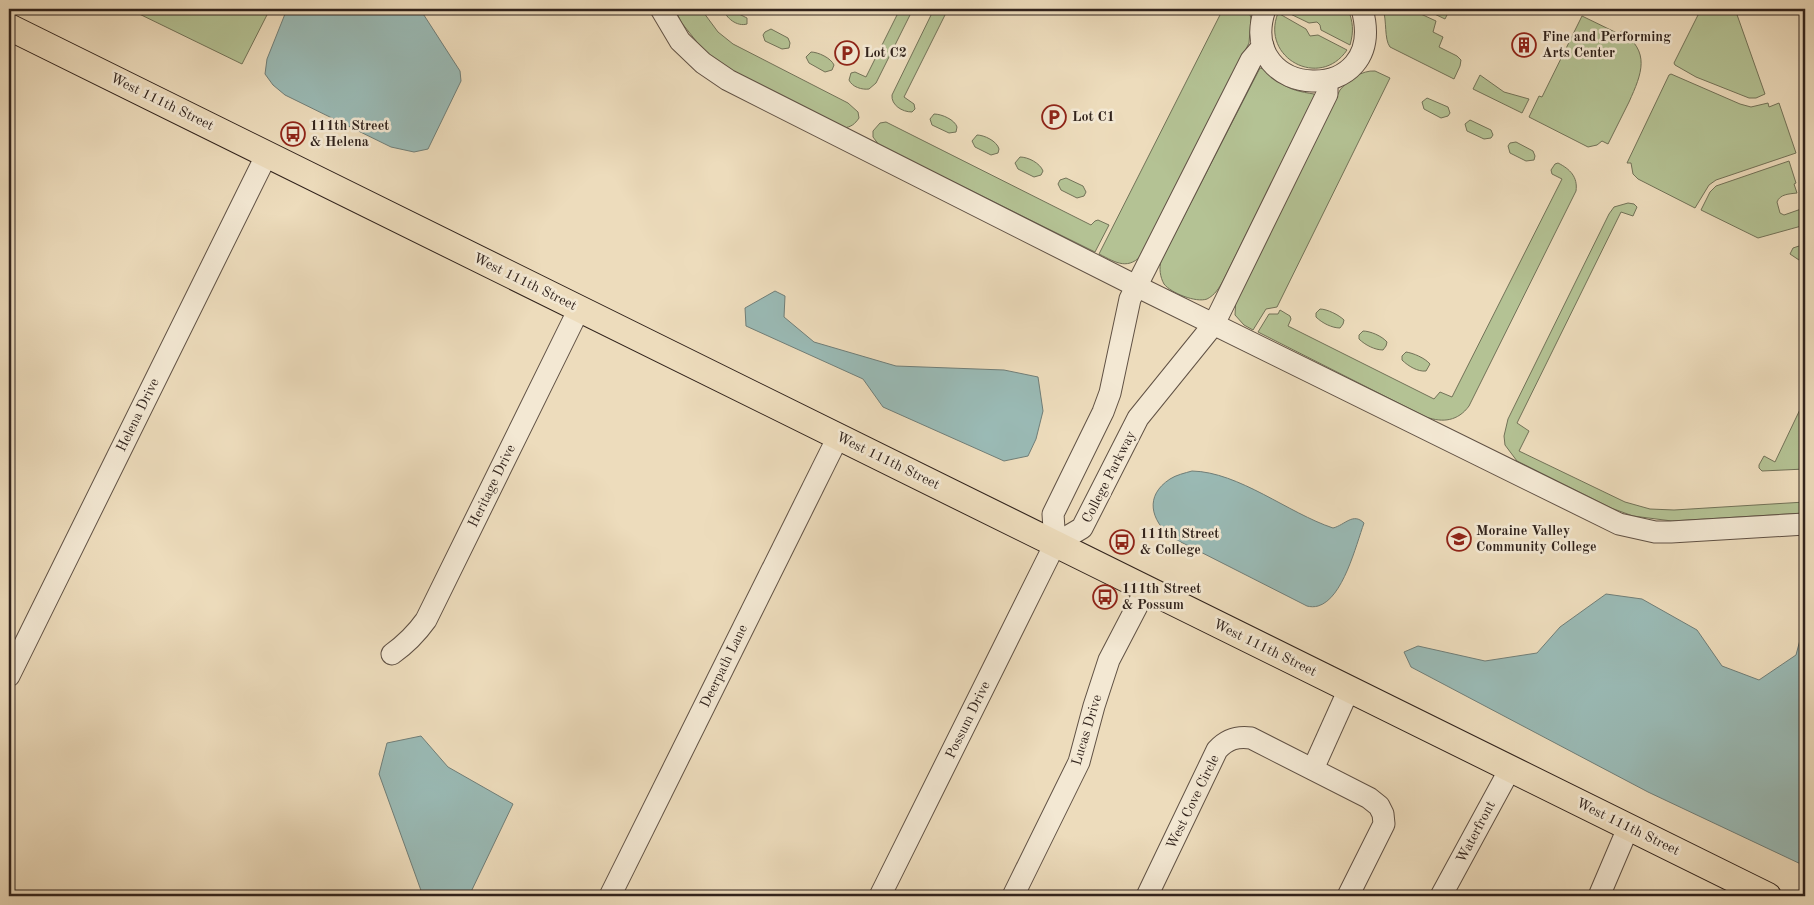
<svg xmlns="http://www.w3.org/2000/svg" width="1814" height="905" font-family="'Old Standard TT',serif">
<style>
.green{fill:#b4c294;stroke:#727258}
.water{fill:#9abab5;stroke:#707e78}
.lines{fill:none;stroke-linecap:round;stroke-linejoin:round}
.minor-casing{stroke:#605144;stroke-width:23}
.major-casing{stroke:#31231c;stroke-width:28}
.minor{stroke:#f3e8d3;stroke-width:21}
.major{stroke:#eddcbc;stroke-width:26}
.labels{text-anchor:middle;dominant-baseline:central;stroke-width:5;stroke-linejoin:round;paint-order:stroke}
.poi-label{font-size:14px;font-weight:bold;fill:#31231c;stroke:#f3e8d3;text-anchor:start}
.street-label{font-size:14px;fill:#31231c;stroke:#f3e8d3}
</style>
<rect width="100%" height="100%" fill="#eddcbc"/>
<filter id="stains"><feTurbulence type="fractalNoise" baseFrequency=".004" numOctaves="4"/><feColorMatrix values="0 0 0 0 .2 0 0 0 0 .09 0 0 0 0 .02 0 0 0 .5 -.17"/></filter>
<radialGradient id="worn" r=".72"><stop offset=".6" stop-color="#630" stop-opacity="0"/><stop offset="1" stop-color="#630" stop-opacity=".3"/></radialGradient>
<!-- green -->
<g class="green">
<path d="M 129,9 L 270,9 L 242,64 Z"/>
<path d="M 675,9 L 701,9 L 718,32 L 733,44 L 848,103 L 858,112 L 859,118 C 855,124 851,127 844,128 L 735,73 L 704,51 L 681,22 Z"/>
<path d="M 723,9 L 738,9 L 737,13 L 747,18 L 747,24 C 737,27 726,18 723,9 Z"/>
<path d="M 900,9 L 913,9 L 876,83 L 869,89 C 862,90 852,87 849,80 L 851,73 L 855,72 L 866,77 Z"/>
<path d="M 934,9 L 948,9 L 904,97 L 914,104 L 915,109 L 912,112 C 902,112 891,105 892,95 Z"/>
<path d="M 1223,9 L 1248,9 L 1251,18 L 1249,43 L 1144,253 C 1128,271 1117,263 1099,254 Z"/>
<path d="M 1280,9 L 1348,9 C 1353,22 1354,31 1350,45 L 1321,30 L 1320,25 L 1317,22 L 1309,23 Z"/>
<path d="M 1383,9 L 1410,9 L 1436,21 L 1433,32 L 1443,37 L 1439,47 L 1457,56 L 1461,60 L 1460,66 L 1454,79 L 1390,47 C 1384,39 1387,21 1383,9 Z"/>
<path d="M 1424,9 L 1450,9 L 1445,19 Z"/>
<path d="M 1701,9 L 1735,9 L 1765,94 L 1756,98 L 1749,98 L 1696,77 L 1675,65 L 1674,63 Z"/>
<path d="M 1278,13 L 1306,29 L 1310,36 L 1318,35 L 1347,50 C 1320,90 1260,58 1278,13 Z"/>
<path d="M 1582,16 L 1619,34 L 1621,31 C 1651,52 1642,73 1629,102 C 1622,116 1615,130 1608,144 L 1602,141 L 1597,145 L 1588,147 L 1529,117 L 1539,96 L 1542,97 Z"/>
<path d="M 771,29 L 788,38 L 790,43 L 789,48 L 782,49 L 765,41 L 763,35 L 765,32 Z"/>
<path d="M 811,52 C 818,52 831,58 834,65 L 832,70 L 825,72 L 809,63 L 806,57 Z"/>
<path d="M 1260,68 C 1267,69 1272,78 1279,82 C 1290,90 1301,92 1314,94 L 1315,96 L 1223,281 C 1219,288 1215,295 1207,299 C 1196,303 1171,293 1164,284 C 1160,277 1159,268 1161,261 Z"/>
<path d="M 1375,71 L 1390,78 L 1277,307 L 1266,309 L 1253,330 L 1244,325 L 1235,315 L 1236,296 L 1340,90 C 1348,80 1362,70 1375,71 Z"/>
<path d="M 1671,74 L 1740,104 L 1751,107 L 1768,103 L 1769,107 L 1779,103 L 1796,153 L 1716,180 L 1709,185 L 1695,208 L 1638,179 L 1633,174 L 1631,163 L 1627,163 L 1669,75 Z"/>
<path d="M 1480,75 L 1504,92 L 1529,99 L 1522,113 L 1473,89 Z"/>
<path d="M 1427,98 L 1448,107 L 1450,113 L 1448,116 L 1441,118 L 1424,109 L 1422,102 Z"/>
<path d="M 934,114 C 942,114 955,120 957,127 L 956,132 L 949,133 L 932,125 L 930,119 Z"/>
<path d="M 1470,120 L 1491,130 L 1493,135 L 1491,138 L 1484,139 L 1467,131 L 1465,124 Z"/>
<path d="M 886,122 L 1091,225 L 1095,221 L 1098,220 L 1109,225 L 1095,252 L 879,145 L 873,137 L 873,131 L 880,123 Z"/>
<path d="M 977,135 C 984,135 997,141 999,149 L 998,153 L 991,155 L 975,147 L 972,141 Z"/>
<path d="M 1516,142 L 1533,151 L 1535,156 L 1534,160 L 1526,161 L 1510,153 L 1508,146 L 1510,143 Z"/>
<path d="M 1020,157 C 1028,157 1040,163 1043,171 L 1041,175 L 1034,177 L 1018,169 L 1015,163 Z"/>
<path d="M 1789,161 L 1796,183 L 1794,184 L 1797,193 C 1789,194 1780,194 1777,202 L 1780,213 L 1784,215 L 1804,208 L 1805,225 L 1758,238 L 1701,210 L 1710,192 L 1716,186 Z"/>
<path d="M 1558,163 C 1570,169 1578,177 1576,191 L 1469,406 C 1458,421 1443,423 1426,417 L 1258,332 L 1269,314 L 1278,314 L 1280,310 L 1290,316 L 1291,319 L 1288,326 L 1434,399 L 1440,392 L 1452,397 L 1562,179 L 1552,174 L 1551,170 L 1555,164 Z"/>
<path d="M 1066,178 L 1083,186 L 1086,192 L 1084,196 L 1077,198 L 1061,190 L 1058,184 L 1060,180 Z"/>
<path d="M 1628,203 L 1634,204 L 1637,207 L 1633,216 L 1621,212 L 1517,423 L 1529,431 L 1519,451 L 1625,502 L 1650,509 L 1674,510 L 1805,502 L 1805,513 L 1672,521 L 1633,516 L 1611,508 L 1517,461 L 1505,445 L 1504,436 L 1508,419 L 1609,214 L 1614,207 Z"/>
<path d="M 1805,244 L 1805,264 L 1790,254 L 1793,248 Z"/>
<path d="M 1320,309 C 1327,309 1339,315 1344,320 L 1343,324 L 1340,328 C 1332,328 1322,323 1316,317 L 1316,313 Z"/>
<path d="M 1363,331 C 1370,331 1382,336 1387,342 L 1386,346 L 1383,350 C 1375,350 1365,345 1359,339 L 1359,335 Z"/>
<path d="M 1406,352 C 1413,353 1425,358 1430,364 L 1426,371 C 1418,372 1408,366 1402,360 L 1402,356 Z"/>
<path d="M 1805,399 L 1805,469 L 1762,471 L 1759,468 L 1759,465 L 1764,456 L 1775,462 Z"/>
</g>
<!-- water -->
<g class="water">
<path d="M 287,9 L 420,9 L 460,71 L 461,81 L 428,149 L 414,152 L 391,147 L 285,95 L 273,85 L 265,74 L 267,59 Z"/>
<path d="M 775,291 L 785,296 L 784,317 L 814,342 L 896,366 L 1004,370 L 1038,377 L 1043,411 L 1036,439 L 1028,456 L 1004,461 L 883,407 L 863,379 L 746,326 L 745,308 Z"/>
<path d="M 1192,471 C 1239,472 1288,513 1333,528 C 1345,525 1353,512 1364,523 C 1356,545 1343,599 1318,606 C 1315,607 1310,607 1307,606 L 1171,537 C 1151,520 1144,496 1170,479 C 1176,475 1185,473 1192,471 Z"/>
<path d="M 1606,594 L 1642,599 L 1697,630 L 1722,666 L 1759,680 L 1796,655 L 1805,621 L 1805,866 L 1648,792 L 1411,667 L 1404,652 L 1418,646 L 1485,661 L 1537,653 L 1560,627 Z"/>
<path d="M 421,736 L 448,767 L 513,804 L 469,896 L 423,896 L 379,774 L 387,743 Z"/>
</g>
<g class="lines">
<!-- minor casing -->
<g class="minor-casing">
<g id="minor">
<path d="M 661,9 L 680,41 L 703,63 L 728,80 L 1136,286 L 1619,524 L 1655,532 L 1671,532 L 1805,524"/>
<path d="M 1265,9 C 1234,101 1390,109 1362,9"/>
<path d="M 1055,544 L 1053,514 L 1103,412 L 1110,393 L 1130,299 L 1251,60 L 1263,46"/>
<path d="M 1055,544 L 1082,528 L 1138,418 L 1214,324 L 1327,94 L 1327,81"/>
<path d="M 392,654 C 406,644 416,634 426,620 L 579,309"/>
<path d="M 9,676 L 267,154"/>
<path d="M 1313,769 L 1349,689"/>
<path d="M 610,896 L 838,437"/>
<path d="M 880,896 L 1055,544"/>
<path d="M 1013,896 L 1079,762 L 1094,706 L 1109,660 L 1146,589"/>
<path d="M 1147,896 L 1217,750 C 1227,739 1237,736 1251,738 L 1369,798 L 1379,806 L 1383,814 L 1384,824 L 1348,896"/>
<path d="M 1441,896 L 1510,769"/>
<path d="M 1599,896 L 1628,828"/>
</g>
</g>
<!-- major casing -->
<g class="major-casing">
<path id="major" d="M 9,27 L 1768,896"/>
</g>
<!-- minor -->
<use href="#minor" class="minor"/>
<!-- major -->
<use href="#major" class="major"/>
</g>
<!-- icons -->
<defs>
<g id="building-ring" transform="scale(1.25)"><circle r="9.5" fill="#f3e8d3" stroke="#8f2418" stroke-width="1.5"/><path d="M-4-6H4V6H1V3H-1V6H-4ZM-2.5-4.3h1.7v1.8h-1.7ZM.8-4.3h1.7v1.8H.8ZM-2.5-1h1.7V.8h-1.7ZM.8-1h1.7V.8H.8Z" fill="#8f2418"/></g>
<g id="parking-ring" transform="scale(1.25)"><circle r="9.5" fill="#f3e8d3" stroke="#8f2418" stroke-width="1.5"/><path d="M-3.5-5.5H1a3.5 3.5 0 0 1 0 7H-1V5.5H-3.5ZM-1-3.4V-.6H.8a1.4 1.4 0 0 0 0-2.8Z" fill="#8f2418"/></g>
<g id="bus-ring" transform="scale(1.25)"><circle r="9.5" fill="#f3e8d3" stroke="#8f2418" stroke-width="1.5"/><path d="M-5-6H5V4H4V6H2V4H-2V6H-4V4H-5ZM-3.5-4V0h7V-4ZM-3.5 1.2v1.5H-2V1.2ZM2 1.2v1.5H3.5V1.2Z" fill="#8f2418"/></g>
<g id="university-ring" transform="scale(1.25)"><circle r="9.5" fill="#f3e8d3" stroke="#8f2418" stroke-width="1.5"/><path d="M0-5L7-2L0 1L-7-2ZM-4 1L0 2.5L4 1V4Q0 6-4 4Z" fill="#8f2418"/></g>
</defs>
<g fill-rule="evenodd">
<use href="#building-ring" x="1524" y="45"/>
<use href="#parking-ring" x="847" y="53"/>
<use href="#parking-ring" x="1054" y="117"/>
<use href="#bus-ring" x="293" y="134"/>
<use href="#university-ring" x="1459" y="539"/>
<use href="#bus-ring" x="1122" y="542"/>
<use href="#bus-ring" x="1105" y="597"/>
</g>
<g class="labels">
<!-- poi labels -->
<g class="poi-label">
<text x="1542" y="37">Fine and Performing<tspan x="1542" dy="16">Arts Center</tspan></text>
<text x="864" y="53">Lot C2</text>
<text x="1072" y="117">Lot C1</text>
<text x="310" y="126">111th Street<tspan x="310" dy="16">&amp; Helena</tspan></text>
<text x="1476" y="531">Moraine Valley<tspan x="1476" dy="16">Community College</tspan></text>
<text x="1140" y="534">111th Street<tspan x="1140" dy="16">&amp; College</tspan></text>
<text x="1122" y="589">111th Street<tspan x="1122" dy="16">&amp; Possum</tspan></text>
</g>
<!-- street labels -->
<g class="street-label">
<text transform="translate(162 102) rotate(26)">West 111th Street</text>
<text transform="translate(525 282) rotate(26)">West 111th Street</text>
<text transform="translate(138 415) rotate(-64)">Helena Drive</text>
<text transform="translate(888 461) rotate(26)">West 111th Street</text>
<text transform="translate(1109 477) rotate(-63)">College Parkway</text>
<text transform="translate(492 486) rotate(-64)">Heritage Drive</text>
<text transform="translate(1265 648) rotate(26)">West 111th Street</text>
<text transform="translate(724 666) rotate(-64)">Deerpath Lane</text>
<text transform="translate(968 720) rotate(-64)">Possum Drive</text>
<text transform="translate(1087 730) rotate(-73)">Lucas Drive</text>
<text transform="translate(1193 802) rotate(-64)">West Cove Circle</text>
<text transform="translate(1628 827) rotate(26)">West 111th Street</text>
<text transform="translate(1476 832) rotate(-62)">Waterfront</text>
</g>
</g>
<!-- margin -->
<rect width="1814" height="905" fill="none" stroke="#eddcbc" stroke-width="30"/>
<rect x="10" y="10" width="1794" height="885" fill="none" stroke="#31231c" stroke-width="2.5"/>
<rect x="15" y="15" width="1784" height="875" fill="none" stroke="#31231c"/>
<rect width="100%" height="100%" filter="url(#stains)"/>
<rect width="100%" height="100%" fill="url(#worn)"/>
</svg>
